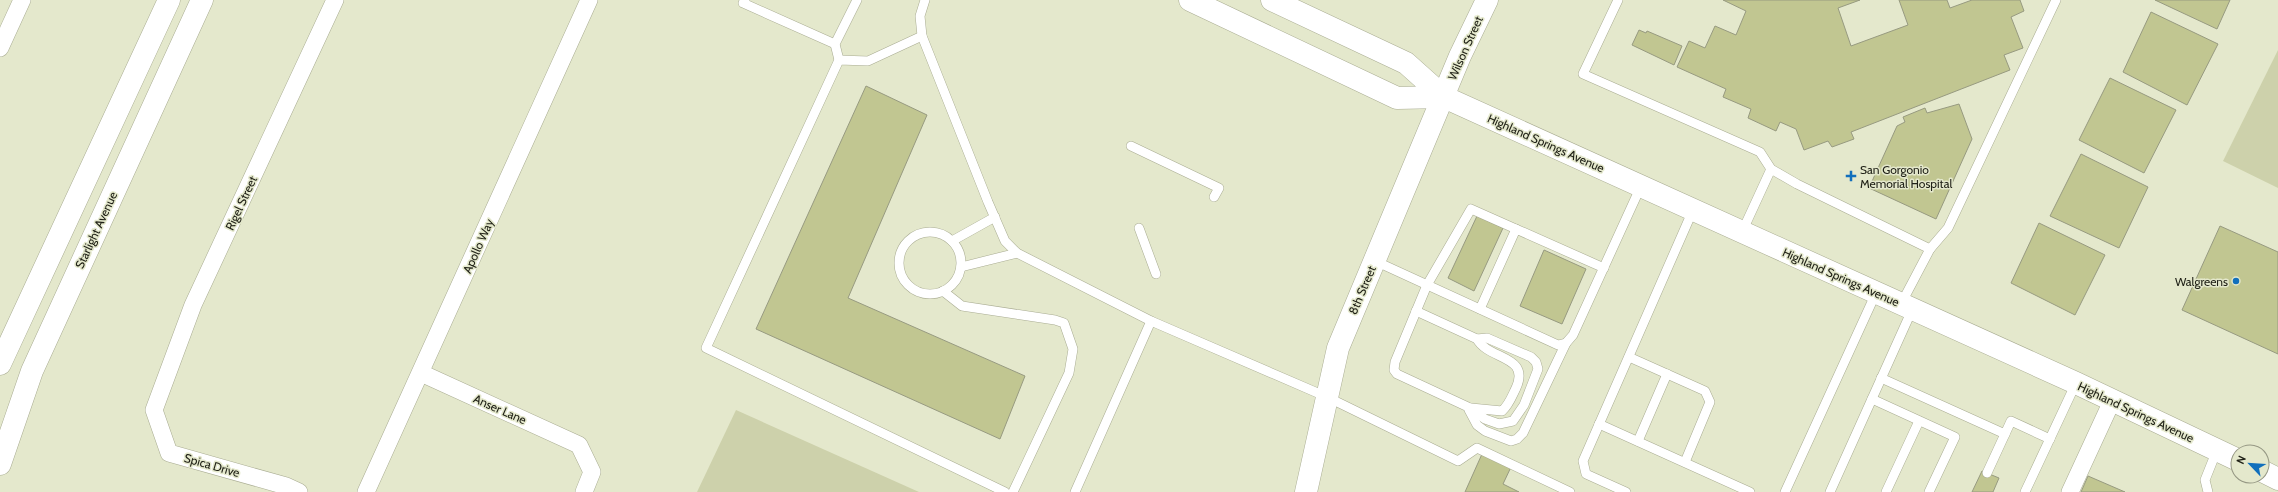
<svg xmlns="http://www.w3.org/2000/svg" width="2278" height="492" font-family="Cabin,sans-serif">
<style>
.green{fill:#cdd1ab}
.building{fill:#c1c691;stroke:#979a80}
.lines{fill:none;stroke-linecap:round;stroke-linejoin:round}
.lane-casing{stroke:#a9ac92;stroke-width:10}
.street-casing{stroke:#a9ac92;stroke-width:18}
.secondary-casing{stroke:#a9ac92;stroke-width:23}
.lane{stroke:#fff;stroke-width:9}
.street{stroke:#fff;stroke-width:17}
.secondary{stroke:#fff;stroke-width:22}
.poi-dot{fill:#116fbc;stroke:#e4e8cc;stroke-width:1.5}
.labels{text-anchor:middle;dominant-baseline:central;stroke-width:3;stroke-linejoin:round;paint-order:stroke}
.street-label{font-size:12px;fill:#202117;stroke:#e4e8cc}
.poi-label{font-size:12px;fill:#202117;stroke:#e4e8cc;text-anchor:start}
</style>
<rect width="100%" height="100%" fill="#e4e8cc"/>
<!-- green -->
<g class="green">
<path d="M 2278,50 L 2278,188 L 2223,161 Z"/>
<path d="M 736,410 L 919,492 L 697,492 Z"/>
</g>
<!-- building -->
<g class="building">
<path d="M 1723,0 L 1860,0 L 1838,8 L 1851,46 L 1908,25 L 1899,0 L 1947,0 L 1950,8 L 1972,0 L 2020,0 L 2024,11 L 2011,17 L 2023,48 L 2004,55 L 2010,70 L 1851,132 L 1854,139 L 1832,147 L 1828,141 L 1804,150 L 1796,129 L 1780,122 L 1776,131 L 1748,118 L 1751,109 L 1723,97 L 1726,89 L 1677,67 L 1689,41 L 1705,48 L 1715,26 L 1736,35 L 1746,11 Z"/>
<path d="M 2155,0 L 2230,0 L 2217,29 Z"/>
<path d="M 2151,12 L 2218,44 L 2187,105 L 2123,72 Z"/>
<path d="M 1639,30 L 1646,33 L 1647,31 L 1682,46 L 1674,65 L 1632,45 Z"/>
<path d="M 2110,78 L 2176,110 L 2144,173 L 2079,140 Z"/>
<path d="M 866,86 L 927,115 L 848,298 L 1025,376 L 1000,439 L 756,329 Z"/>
<path d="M 1959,104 L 1972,139 L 1936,219 L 1869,188 L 1897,126 L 1905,122 L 1903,117 L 1925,108 L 1927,113 Z"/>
<path d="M 2081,154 L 2148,187 L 2119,248 L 2050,216 Z"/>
<path d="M 1477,216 L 1503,228 L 1474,291 L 1448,278 Z"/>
<path d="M 2039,223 L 2105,255 L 2075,315 L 2011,283 Z"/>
<path d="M 2220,226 L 2278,252 L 2278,354 L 2182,310 Z"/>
<path d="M 1544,250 L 1586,269 L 1562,324 L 1520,306 Z"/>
<path d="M 1482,454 L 1511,467 L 1503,484 L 1519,492 L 1465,492 Z"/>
<path d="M 1982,471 L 1999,478 L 1993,492 L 1972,492 Z"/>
<path d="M 2088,476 L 2125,492 L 2081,492 Z"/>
</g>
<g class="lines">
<!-- lane casing -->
<g class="lane-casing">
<g id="lane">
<path d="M 745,0 L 743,3 L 835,44"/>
<path d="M 925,0 L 920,16 L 922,36 L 988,202 L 1005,241 L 1017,253 L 1151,321 L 1327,397 L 1458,461 L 1477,448 L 1570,492"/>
<path d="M 1618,0 L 1583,74 L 1760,152 L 1771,169 L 1797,184 L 1930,249"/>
<path d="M 922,36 L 868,61 L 839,60 L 706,348 L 1005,492"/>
<path d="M 839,60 L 835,44 L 857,0"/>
<path d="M 1131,146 L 1219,188 L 1214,197"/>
<path d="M 1139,228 L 1156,274"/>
<path d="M 1742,232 L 1771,169"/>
<circle cx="930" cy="263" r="31"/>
<path d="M 952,241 L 995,217"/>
<path d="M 1375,261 L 1558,345 L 1566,343 L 1573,335 L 1641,186"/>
<path d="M 961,267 L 1017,253"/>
<path d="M 943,291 L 962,306 L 1055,320 L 1064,323 L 1073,349 L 1069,373 L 1013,492"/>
<path d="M 1901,304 L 1930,249 L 1948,228 L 2056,0"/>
<path d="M 1480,309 L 1516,229 L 1604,268"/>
<path d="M 1416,311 L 1477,339 C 1488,360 1531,355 1516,388 C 1512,396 1509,405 1502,411 L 1471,408"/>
<path d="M 1477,339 L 1487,338 L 1531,357 L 1536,362 L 1538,369 L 1524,405 L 1513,421 L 1499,424 L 1485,419 L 1468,407 L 1397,374 L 1394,370 L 1395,362 L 1427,285 L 1471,209 L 1516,229"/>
<path d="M 1629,357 L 1705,391 L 1710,402 L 1685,462"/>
<path d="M 1881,378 L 2005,434 L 2011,421 L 2050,439"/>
<path d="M 1872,399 L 1955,437 L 1929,492"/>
<path d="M 1469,410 L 1477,425 L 1485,431 L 1511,441 L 1517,439 L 1523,433 L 1566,343"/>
<path d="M 1599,424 L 1750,492"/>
<path d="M 1638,441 L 1667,374"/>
<path d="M 1987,473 L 2005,434"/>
<path d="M 1075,492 L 1151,321"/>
<path d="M 1626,492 L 1586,474 L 1583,461 L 1693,210"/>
<path d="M 1785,492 L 1876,293"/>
<path d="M 1830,492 L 1912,310"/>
<path d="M 1886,492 L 1919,421"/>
<path d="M 2025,492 L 2076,383"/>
<path d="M 2208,492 L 2205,480 L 2217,450"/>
</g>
</g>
<!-- street casing -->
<g class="street-casing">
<g id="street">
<path d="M 0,48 L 22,0"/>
<path d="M 421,373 L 579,445 L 592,472 L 584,492"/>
<path d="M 299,492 L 286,486 L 169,453 L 154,410 L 193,305 L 335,0"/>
<path d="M 366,492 L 589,0"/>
<path d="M 2070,492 L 2112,401"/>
</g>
</g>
<!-- secondary casing -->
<g class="secondary-casing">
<g id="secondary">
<path d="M 1190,0 L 1397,98 L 1444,97"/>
<path d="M 1272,0 L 1406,63 L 1444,97 L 2076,383 L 2238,460"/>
<path d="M 0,364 L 169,0"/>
<path d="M 0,464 L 32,371 L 202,0"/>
<path d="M 2262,471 L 2278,479"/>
<path d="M 1306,492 L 1338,348 L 1460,56 L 1487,0"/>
</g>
</g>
<!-- lane -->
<use href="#lane" class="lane"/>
<!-- street -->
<use href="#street" class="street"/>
<!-- secondary -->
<use href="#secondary" class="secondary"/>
</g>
<!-- markers -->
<g class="poi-dot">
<path d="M1849 170h4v4h4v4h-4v4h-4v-4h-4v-4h4z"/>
<circle cx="2236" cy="281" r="4"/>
</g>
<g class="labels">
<!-- street labels -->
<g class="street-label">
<text transform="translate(1465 48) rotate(-66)">Wilson Street</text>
<text transform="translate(1546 143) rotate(24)">Highland Springs Avenue</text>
<text transform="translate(241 203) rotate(-65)">Rigel Street</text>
<text transform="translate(96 230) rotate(-65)">Starlight Avenue</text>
<text transform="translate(478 246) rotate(-66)">Apollo Way</text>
<text transform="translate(1841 277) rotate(24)">Highland Springs Avenue</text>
<text transform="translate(1362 290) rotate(-67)">8th Street</text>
<text transform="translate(500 409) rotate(24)">Anser Lane</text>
<text transform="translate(2136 412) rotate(25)">Highland Springs Avenue</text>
<text transform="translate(212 465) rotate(16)">Spica Drive</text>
</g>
<!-- poi labels -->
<g class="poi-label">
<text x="1860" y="169">San Gorgonio<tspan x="1860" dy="14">Memorial Hospital</tspan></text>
<text x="2228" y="281" text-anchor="end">Walgreens</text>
</g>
</g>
<!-- north arrow -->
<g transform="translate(2250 464) rotate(295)"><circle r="19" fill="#e4e8cc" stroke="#969884"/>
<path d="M0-3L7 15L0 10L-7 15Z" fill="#116fbc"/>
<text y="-6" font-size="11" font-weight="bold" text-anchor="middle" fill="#202117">N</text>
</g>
</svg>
